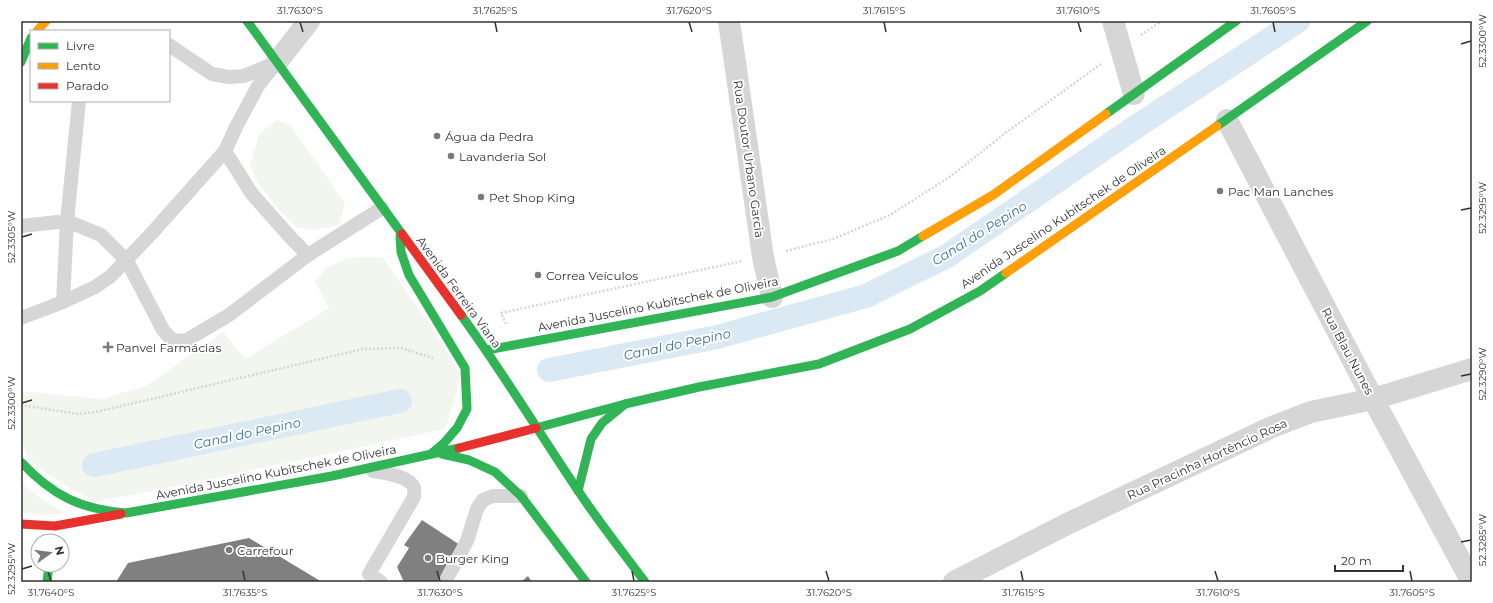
<svg xmlns="http://www.w3.org/2000/svg" width="1493" height="603" font-family="Montserrat,sans-serif">
<style>
.green{fill:#f2f6ee}
.lines{fill:none;stroke-linecap:round;stroke-linejoin:round}
.canal{stroke:#dbe9f4;stroke-width:24}
.building{fill:#808080}
.path{stroke:#d6d6d6;stroke-width:2.5;stroke-dasharray:2 2;stroke-linecap:butt}
.lane{stroke:#d6d6d6;stroke-width:14}
.street{stroke:#d6d6d6;stroke-width:22}
.fast{stroke:#30b455;stroke-width:9}
.slow{stroke:#ff9f0a;stroke-width:9}
.jam{stroke:#e5322d;stroke-width:9}
.ticks{fill:none;stroke:#323232;stroke-width:1.5}
.poi-dot{fill:#7a7a7a;stroke:#fff;stroke-width:1.5}
.labels{text-anchor:middle;dominant-baseline:central;stroke-width:4;stroke-linejoin:round;paint-order:stroke}
.poi-label{font-size:12px;fill:#323232;stroke:#fff;text-anchor:start}
.street-label{font-size:12px;fill:#323232;stroke:#fff}
.water-label{font-size:13px;font-style:italic;fill:#39709b;stroke:#fff}
.neatline{fill:none;stroke:#323232;stroke-width:1.5}
.ticks-label{font-size:10px;text-anchor:middle;fill:#323232}
</style>
<rect width="100%" height="100%" fill="#fff"/>
<!-- green -->
<g class="green">
<path d="M 277,120 L 291,126 L 345,203 L 339,225 L 315,230 L 296,227 L 278,209 L 257,182 L 250,165 L 259,134 Z"/>
<path d="M 363,257 L 383,258 L 434,330 L 460,374 L 457,391 L 445,429 L 182,485 L 94,502 L 50,476 L 29,460 L 21,441 L 21,391 L 101,399 L 146,386 L 223,332 L 245,359 L 329,308 L 315,282 L 328,267 L 346,259 Z"/>
<path d="M 21,482 L 44,501 L 66,513 L 51,515 L 21,513 Z"/>
</g>
<g class="lines">
<!-- canal -->
<g class="canal">
<path d="M 549,370 L 717,337 L 866,296 L 947,256 L 1140,124 L 1298,21"/>
<path d="M 94,465 L 400,401"/>
</g>
</g>
<!-- building -->
<g class="building">
<path d="M 422,520 L 460,545 L 438,582 L 404,582 L 397,567 L 409,548 L 404,545 Z"/>
<path d="M 249,538 L 322,582 L 116,582 L 128,563 Z"/>
<path d="M 528,576 L 532,582 L 521,582 Z"/>
</g>
<g class="lines">
<!-- path -->
<g class="path">
<path d="M 1141,35 L 1162,21"/>
<path d="M 786,251 L 833,239 L 890,215 L 951,176 L 1004,134 L 1101,64"/>
<path d="M 506,324 L 501,313 L 742,261"/>
<path d="M 21,405 L 78,414 L 96,412 L 363,349 L 401,348 L 433,358"/>
</g>
<!-- lane -->
<g class="lane">
<path d="M 169,45 L 212,74 L 229,77 L 244,76 L 275,63"/>
<path d="M 277,62 L 258,86 L 236,127 L 225,151 L 252,194 L 291,238 L 308,255 L 382,208"/>
<path d="M 21,226 L 67,221 L 79,101"/>
<path d="M 63,302 L 67,221 L 101,235 L 127,261 L 163,330 L 172,340 L 185,341 L 229,315 L 308,255"/>
<path d="M 21,318 L 63,302 L 95,287 L 111,276 L 151,234 L 225,151"/>
<path d="M 373,471 C 384,473 410,476 414,488 C 415,490 414,495 414,497 L 369,574 L 381,582"/>
<path d="M 445,582 L 467,541 L 477,509 L 483,500 L 493,496 L 521,496"/>
</g>
<!-- street -->
<g class="street">
<path d="M 729,21 L 763,257 L 772,297"/>
<path d="M 1113,21 L 1134,94"/>
<path d="M 277,62 L 309,21"/>
<path d="M 1227,120 L 1373,399 L 1472,582"/>
<path d="M 954,582 L 1069,523 L 1272,427 L 1311,412 L 1373,399 L 1472,369"/>
</g>
<!-- fast -->
<g class="fast">
<path d="M 247,21 L 402,234"/>
<path d="M 21,62 L 31,38"/>
<path d="M 1106,114 L 1236,21"/>
<path d="M 1217,126 L 1367,21"/>
<path d="M 400,236 L 401,252 L 409,275 L 465,368 L 467,409 L 457,428 L 444,443 L 431,454"/>
<path d="M 461,315 C 502,371 538,431 577,489 C 598,521 622,551 645,582"/>
<path d="M 487,350 L 772,297 L 898,251 L 923,236"/>
<path d="M 536,428 L 625,404 L 699,387 L 819,364 L 910,329 L 980,291 L 1006,273"/>
<path d="M 442,454 L 469,460 L 495,472 L 521,496 L 586,582"/>
<path d="M 21,462 C 53,496 80,509 126,513 L 332,476 L 459,448"/>
<path d="M 578,491 L 591,439 L 602,423 L 625,404"/>
<path d="M 47,582 L 49,565"/>
</g>
<!-- slow -->
<g class="slow">
<path d="M 37,31 L 46,21"/>
<path d="M 923,236 L 993,195 L 1106,114"/>
<path d="M 1006,273 L 1217,126"/>
</g>
<!-- jam -->
<g class="jam">
<path d="M 402,234 L 461,315"/>
<path d="M 459,448 L 536,428"/>
<path d="M 21,524 L 55,526 L 121,514"/>
</g>
</g>
<!-- ticks -->
<path class="ticks" d="M 300,22 L 303,32M 495,22 L 497,32M 689,22 L 692,32M 884,22 L 886,32M 1078,22 L 1081,32M 1273,22 L 1275,32M 1461,44 L 1471,41M 1461,210 L 1471,208M 22,237 L 32,234M 1461,376 L 1471,374M 22,403 L 32,400M 1461,542 L 1471,540M 22,569 L 32,566M 48,571 L 51,581M 243,571 L 245,581M 437,571 L 440,581M 632,571 L 634,581M 826,571 L 829,581M 1021,571 L 1023,581M 1215,571 L 1218,581M 1410,571 L 1412,581"/>
<!-- markers -->
<g class="poi-dot">
<circle cx="437" cy="136" r="4"/>
<circle cx="451" cy="156" r="4"/>
<circle cx="1220" cy="191" r="4"/>
<circle cx="481" cy="197" r="4"/>
<circle cx="538" cy="275" r="4"/>
<path d="M106 341h4v4h4v4h-4v4h-4v-4h-4v-4h4z"/>
<circle cx="229" cy="550" r="4"/>
<circle cx="428" cy="558" r="4"/>
</g>
<g class="labels">
<!-- poi labels -->
<g class="poi-label">
<text x="445" y="136">Água da Pedra</text>
<text x="459" y="156">Lavanderia Sol</text>
<text x="1228" y="191">Pac Man Lanches</text>
<text x="489" y="197">Pet Shop King</text>
<text x="546" y="275">Correa Veículos</text>
<text x="116" y="347">Panvel Farmácias</text>
<text x="237" y="550">Carrefour</text>
<text x="436" y="558">Burger King</text>
</g>
<!-- street labels -->
<g class="street-label">
<text transform="translate(749 159) rotate(82)">Rua Doutor Urbano Garcia</text>
<text transform="translate(1063 217) rotate(-34)">Avenida Juscelino Kubitschek de Oliveira</text>
<text transform="translate(459 292) rotate(54)">Avenida Ferreira Viana</text>
<text transform="translate(658 304) rotate(-11)">Avenida Juscelino Kubitschek de Oliveira</text>
<text transform="translate(1348 351) rotate(62)">Rua Blau Nunes</text>
<text transform="translate(1207 459) rotate(-25)">Rua Pracinha Hortêncio Rosa</text>
<text transform="translate(276 472) rotate(-11)">Avenida Juscelino Kubitschek de Oliveira</text>
</g>
<!-- water labels -->
<g class="water-label">
<text transform="translate(979 233) rotate(-32)">Canal do Pepino</text>
<text transform="translate(677 344) rotate(-12)">Canal do Pepino</text>
<text transform="translate(247 433) rotate(-12)">Canal do Pepino</text>
</g>
</g>
<!-- border -->
<rect width="1493" height="603" fill="none" stroke="#ffffff" stroke-width="44"/>
<!-- legend -->
<rect x="30" y="30" width="140" height="72" fill="#ffffff" stroke="#adadad"/>
<rect x="38" y="43" width="20" height="6" fill="#30b455" stroke="#adadad"/>
<text x="66" y="50" font-size="12" fill="#323232">Livre</text>
<rect x="38" y="63" width="20" height="6" fill="#ff9f0a" stroke="#adadad"/>
<text x="66" y="70" font-size="12" fill="#323232">Lento</text>
<rect x="38" y="83" width="20" height="6" fill="#e5322d" stroke="#adadad"/>
<text x="66" y="90" font-size="12" fill="#323232">Parado</text>
<!-- north arrow -->
<g transform="translate(50 553) rotate(76)"><circle r="19" fill="#ffffff" stroke="#adadad"/>
<path d="M0-3L7 15L0 10L-7 15Z" fill="#7a7a7a"/>
<text y="-6" font-size="11" font-weight="bold" text-anchor="middle" fill="#323232">N</text>
</g>
<!-- scale -->
<path d="M1335 565v6h68v-6" fill="none" stroke="#323232" stroke-width="2"/>
<text x="1341" y="565" font-size="12" fill="#323232" stroke="#ffffff" stroke-width="3" paint-order="stroke">20 m</text>
<rect x="22" y="22" width="1449" height="559" class="neatline"/>
<g class="ticks-label">
<text x="300" y="14">31.7630°S</text>
<text x="495" y="14">31.7625°S</text>
<text x="689" y="14">31.7620°S</text>
<text x="884" y="14">31.7615°S</text>
<text x="1078" y="14">31.7610°S</text>
<text x="1273" y="14">31.7605°S</text>
<text transform="translate(1482 41) rotate(-90)" y="4">52.3300°W</text>
<text transform="translate(1482 208) rotate(-90)" y="4">52.3295°W</text>
<text transform="translate(11 237) rotate(-90)" y="4">52.3305°W</text>
<text transform="translate(1482 374) rotate(-90)" y="4">52.3290°W</text>
<text transform="translate(11 403) rotate(-90)" y="4">52.3300°W</text>
<text transform="translate(1482 540) rotate(-90)" y="4">52.3285°W</text>
<text transform="translate(11 569) rotate(-90)" y="4">52.3295°W</text>
<text x="51" y="596">31.7640°S</text>
<text x="245" y="596">31.7635°S</text>
<text x="440" y="596">31.7630°S</text>
<text x="634" y="596">31.7625°S</text>
<text x="829" y="596">31.7620°S</text>
<text x="1023" y="596">31.7615°S</text>
<text x="1218" y="596">31.7610°S</text>
<text x="1412" y="596">31.7605°S</text>
</g>
</svg>
